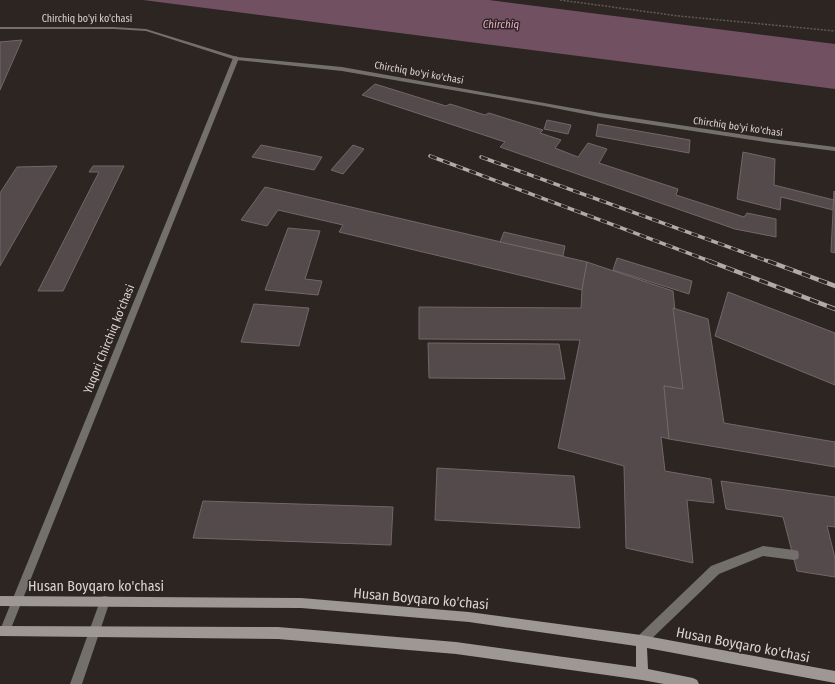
<svg xmlns="http://www.w3.org/2000/svg" width="835" height="684" font-family="'Fira Sans Condensed',sans-serif">
<style>
.water{fill:#715161}
.building{fill:#544a4b;stroke:#726768}
.lines{fill:none;stroke-linecap:round;stroke-linejoin:round}
.path{stroke:#615a57;stroke-width:1.5;stroke-dasharray:2 1.5;stroke-linecap:butt}
.service{fill:#726f6c;fill-rule:evenodd}
.minor{fill:#726f6c;fill-rule:evenodd}
.tertiary{fill:#726f6c;fill-rule:evenodd}
.secondary{fill:#9d9893;fill-rule:evenodd}
.rail-far1-casing{stroke:#b0aaa8;stroke-width:3.5}
.rail-casing{stroke:#b0aaa8;stroke-width:4.5}
.rail-far1{stroke:#2d2522;stroke-width:2.5;stroke-dasharray:7;stroke-linecap:butt}
.rail{stroke:#2d2522;stroke-width:3;stroke-dasharray:9;stroke-linecap:butt}
.labels{text-anchor:middle;dominant-baseline:central;stroke-width:3;stroke-linejoin:round;paint-order:stroke}
.far-street-label{font-size:10px;fill:#dad5d3;stroke:#2d2522}
.far-water-label{font-size:11px;font-style:italic;fill:#e6abc8;stroke:#2d2522}
.street-label{font-size:12px;fill:#dad5d3;stroke:#2d2522}
.near-street-label{font-size:14px;fill:#dad5d3;stroke:#2d2522}
</style>
<rect width="100%" height="100%" fill="#2d2522"/>
<!-- water -->
<path class="water" d="M 143,0 L 489,0 L 835,44 L 835,89 Z"/>
<!-- building -->
<g class="building">
<path d="M 22,40 L 0,90 L 0,42 Z"/>
<path d="M 375,84 L 446,106 L 450,104 L 485,115 L 489,113 L 543,130 L 540,133 L 561,140 L 555,148 L 578,157 L 588,143 L 607,149 L 599,163 L 678,189 L 676,195 L 744,217 L 747,213 L 776,219 L 776,237 L 735,229 L 500,147 L 505,142 L 362,95 Z"/>
<path d="M 547,120 L 571,125 L 568,134 L 544,129 Z"/>
<path d="M 598,124 L 690,140 L 689,153 L 596,136 Z"/>
<path d="M 261,145 L 322,157 L 314,170 L 252,157 Z"/>
<path d="M 353,145 L 364,149 L 343,174 L 331,170 Z"/>
<path d="M 743,152 L 775,159 L 774,185 L 834,200 L 833,210 L 781,197 L 780,210 L 737,199 Z"/>
<path d="M 57,166 L 0,266 L 0,193 L 17,167 Z"/>
<path d="M 93,166 L 124,166 L 63,291 L 38,291 L 99,172 L 89,172 Z"/>
<path d="M 265,187 L 587,262 L 582,290 L 339,232 L 343,225 L 278,210 L 267,226 L 241,220 Z"/>
<path d="M 834,191 L 835,192 L 835,253 L 831,252 Z"/>
<path d="M 288,228 L 320,231 L 305,279 L 322,281 L 318,295 L 265,290 Z"/>
<path d="M 504,232 L 565,246 L 563,256 L 500,242 Z"/>
<path d="M 617,258 L 692,281 L 689,294 L 613,270 Z"/>
<path d="M 587,262 L 673,291 L 683,389 L 664,386 L 669,439 L 661,437 L 665,471 L 711,479 L 714,503 L 687,500 L 693,563 L 626,548 L 624,466 L 558,448 L 580,340 L 419,339 L 419,307 L 581,308 L 582,290 Z"/>
<path d="M 728,292 L 835,333 L 835,385 L 715,336 Z"/>
<path d="M 254,304 L 309,308 L 299,346 L 241,342 Z"/>
<path d="M 673,308 L 708,319 L 724,423 L 835,442 L 835,467 L 669,439 L 664,386 L 683,389 Z"/>
<path d="M 428,343 L 559,344 L 565,379 L 429,378 Z"/>
<path d="M 437,468 L 574,476 L 580,528 L 435,520 Z"/>
<path d="M 721,481 L 835,497 L 835,527 L 827,526 L 835,558 L 835,577 L 797,571 L 783,517 L 726,509 Z"/>
<path d="M 203,501 L 393,507 L 391,545 L 193,538 Z"/>
</g>
<g class="lines">
<!-- path -->
<path class="path" d="M 560,0 L 679,16 L 835,31"/>
<!-- service -->
<path class="service" d="M 763,546 L 794,550 L 798,551 L 799,555 L 798,559 L 794,560 L 763,556 L 719,574 L 645,645 L 641,647 L 637,645 L 635,641 L 637,637 L 711,566 Z"/>
<!-- minor -->
<path class="minor" d="M 0,27 L 114,27 L 146,29 L 237,57 L 342,67 L 600,113 L 772,139 L 835,147 L 835,151 L 772,143 L 600,117 L 544,106 L 342,71 L 236,60 L 146,31 L 114,29 L 0,29 Z"/>
<!-- tertiary -->
<g class="tertiary">
<path d="M 236,56 L 239,58 L 10,631 L 9,635 L 5,636 L 1,635 L 0,630 L 233,58 Z"/>
<path d="M 105,596 L 109,597 L 110,601 L 82,684 L 70,684 L 100,601 L 101,597 Z"/>
</g>
<!-- secondary -->
<path class="secondary" d="M 0,596 L 301,598 L 469,612 L 641,635 L 835,671 L 835,683 L 647,648 L 648,669 L 693,678 L 697,680 L 699,684 L 664,684 L 642,680 L 456,654 L 278,639 L 0,636 L 0,626 L 278,627 L 456,642 L 636,667 L 636,646 L 469,622 L 301,608 L 0,606 Z"/>
<!-- rail-far1 casing -->
<g class="rail-far1-casing">
<g id="rail-far1">
<path d="M 430,156 L 712,262"/>
<path d="M 481,157 L 770,262"/>
</g>
</g>
<!-- rail casing -->
<g class="rail-casing">
<g id="rail">
<path d="M 709,261 L 835,309"/>
<path d="M 768,261 L 835,286"/>
</g>
</g>
<!-- rail-far1 -->
<use href="#rail-far1" class="rail-far1"/>
<!-- rail -->
<use href="#rail" class="rail"/>
</g>
<g class="labels">
<!-- far-street labels -->
<g class="far-street-label">
<text x="87" y="19">Chirchiq bo'yi ko'chasi</text>
<text transform="translate(419 73) rotate(10)">Chirchiq bo'yi ko'chasi</text>
<text transform="translate(738 127) rotate(8)">Chirchiq bo'yi ko'chasi</text>
</g>
<!-- far-water labels -->
<g class="far-water-label">
<text x="501" y="24">Chirchiq</text>
</g>
<!-- street labels -->
<g class="street-label">
<text transform="translate(109 339) rotate(-68)">Yuqori Chirchiq ko'chasi</text>
</g>
<!-- near-street labels -->
<g class="near-street-label">
<text x="96" y="586">Husan Boyqaro ko'chasi</text>
<text transform="translate(421 599) rotate(5)">Husan Boyqaro ko'chasi</text>
<text transform="translate(743 645) rotate(11)">Husan Boyqaro ko'chasi</text>
</g>
</g>
</svg>
